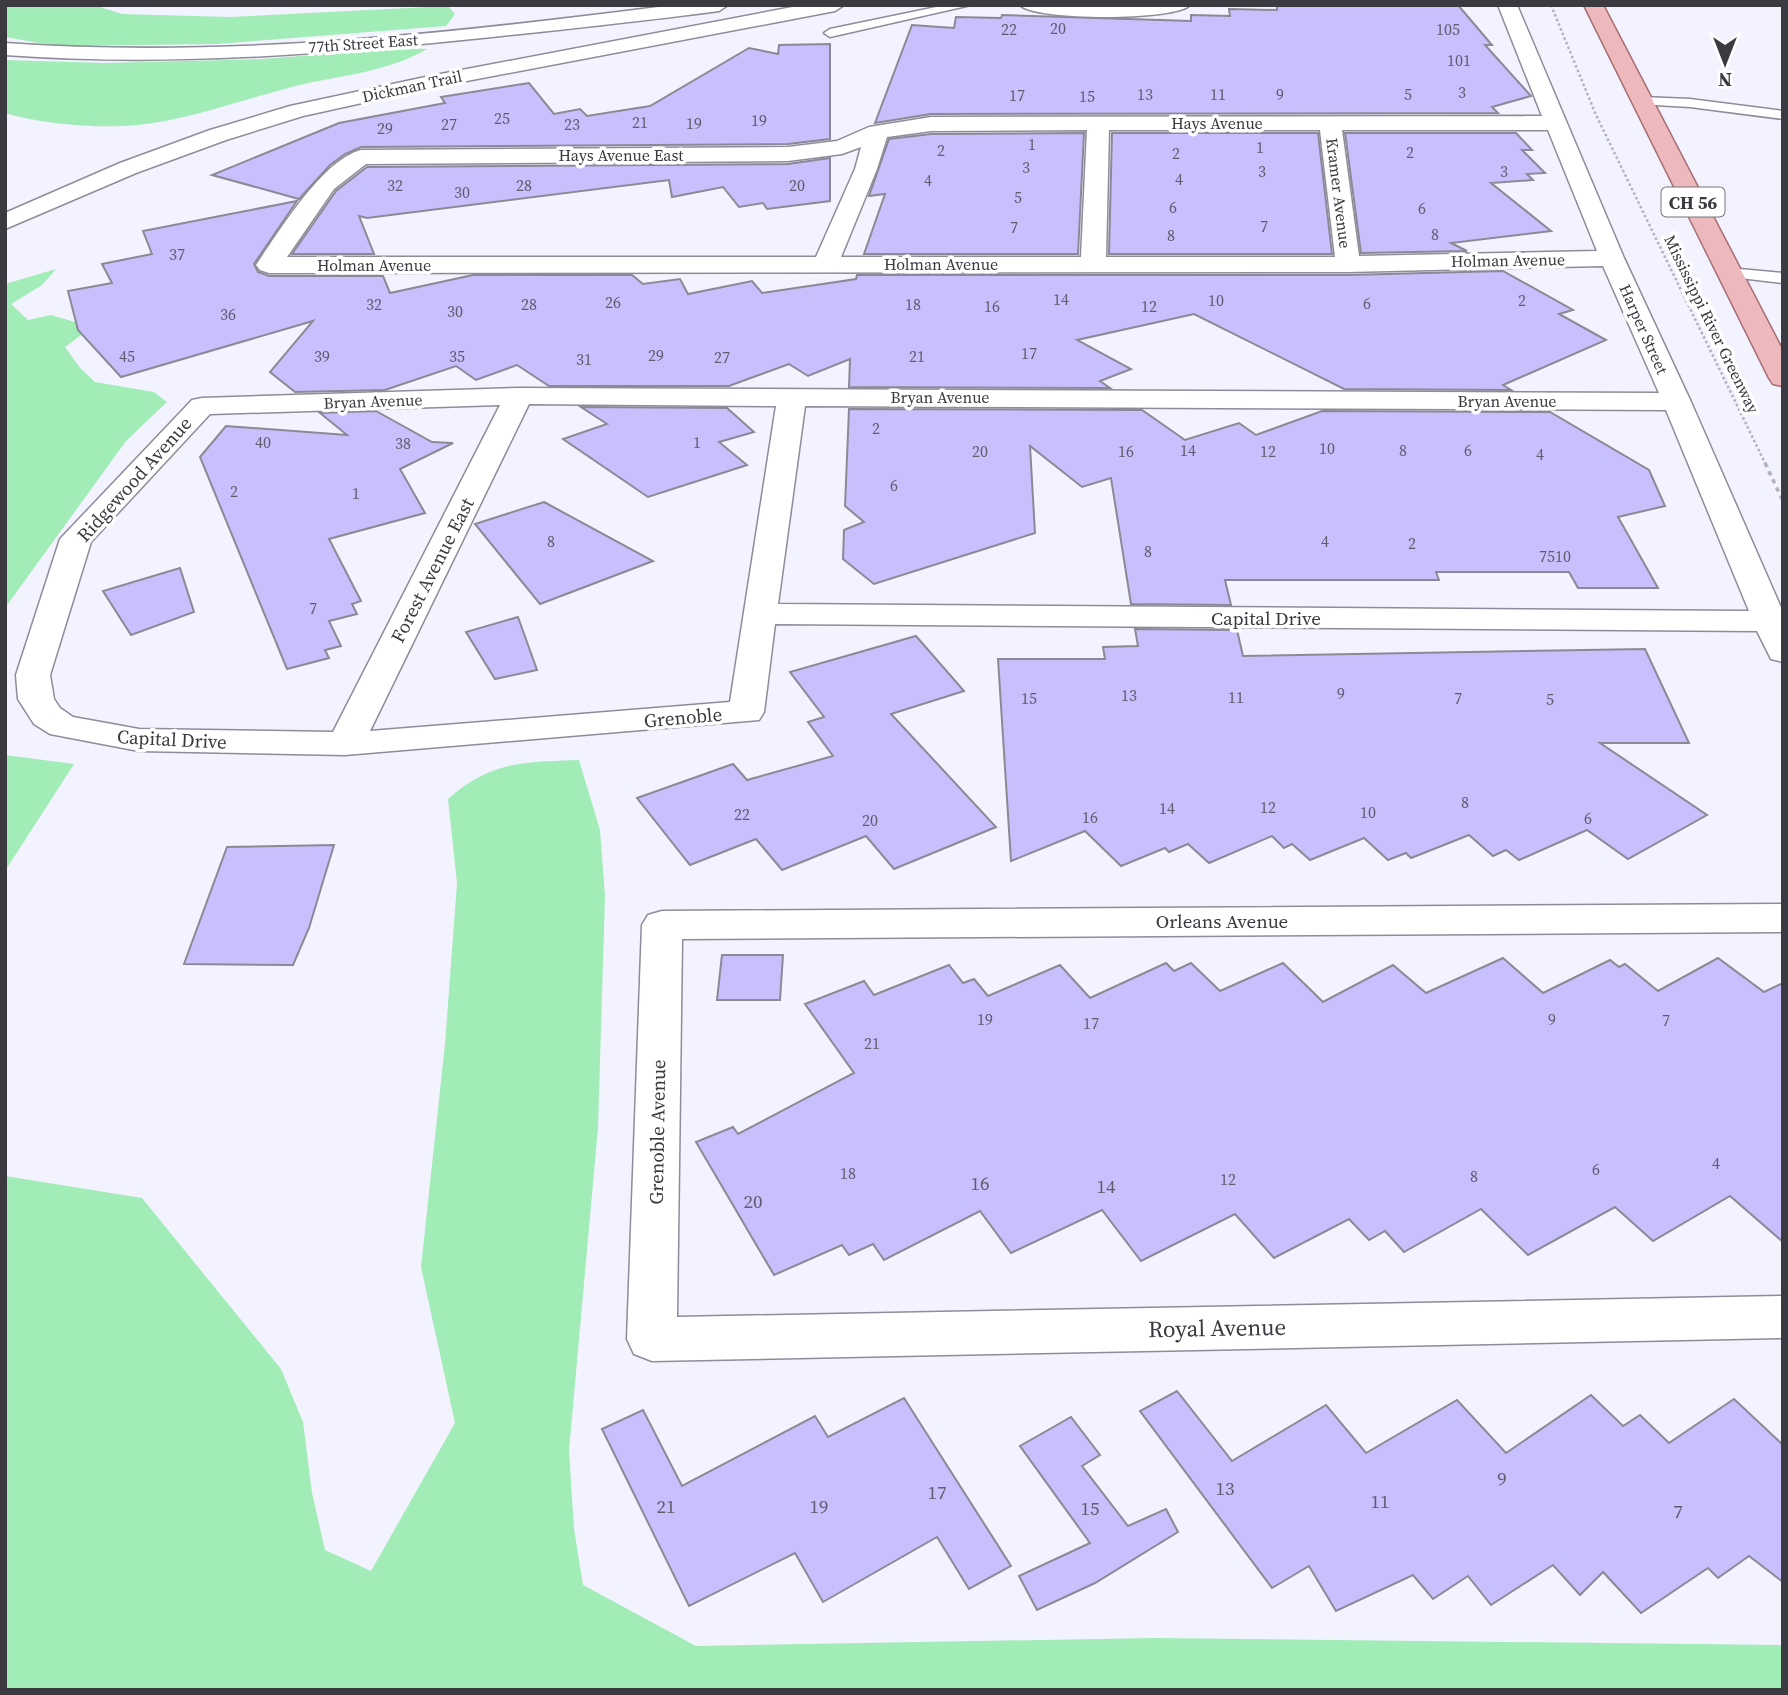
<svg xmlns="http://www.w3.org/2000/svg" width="1788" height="1695" font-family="'Source Serif 4',serif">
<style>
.green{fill:#a2ecb7}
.building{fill:#c8c0fd;stroke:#8a8995;stroke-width:2}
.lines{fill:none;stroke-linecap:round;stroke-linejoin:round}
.service-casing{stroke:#8d8c98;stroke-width:3}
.minor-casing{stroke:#8d8c98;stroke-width:3}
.tertiary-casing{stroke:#8d8c98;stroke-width:3}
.primary-casing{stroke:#a76e75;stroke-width:3}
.path-far1{stroke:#b2b1bc;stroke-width:2.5;stroke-dasharray:2.5 2.5;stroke-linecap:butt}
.path{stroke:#b2b1bc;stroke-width:3.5;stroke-dasharray:4.5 4.5;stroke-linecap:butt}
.service{fill:#fff;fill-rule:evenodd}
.minor{fill:#fff;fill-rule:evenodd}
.tertiary{fill:#fff;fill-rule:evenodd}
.primary{fill:#edb9bd;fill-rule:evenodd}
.labels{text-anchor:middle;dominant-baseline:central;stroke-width:7;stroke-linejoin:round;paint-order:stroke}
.number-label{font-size:16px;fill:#5e5c6f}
.far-street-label{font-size:16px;fill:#3b3a40;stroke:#fff}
.shield{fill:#fff;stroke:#767579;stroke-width:2}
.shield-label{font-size:18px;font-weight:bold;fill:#3b3a40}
.street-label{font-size:19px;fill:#3b3a40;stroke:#fff}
.near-number-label{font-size:19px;fill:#5e5c6f}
.near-street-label{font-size:23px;fill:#3b3a40;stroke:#fff}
</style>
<rect width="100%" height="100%" fill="#f3f2ff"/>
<!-- green -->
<g class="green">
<path d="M 5,5 L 94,5 L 122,14 L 231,17 L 448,6 L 455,14 L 446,26 L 217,44 L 56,46 L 5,37 Z"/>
<path d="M 406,48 L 427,49 C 389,71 346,75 304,84 C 249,97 194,119 138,125 C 100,129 41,124 5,113 L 5,60 L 104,63 L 262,59 Z"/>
<path d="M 56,269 L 42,285 L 11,304 L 28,320 L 51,315 L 92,327 L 65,347 L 80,368 L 95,382 L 154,392 L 167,402 L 126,441 L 5,608 L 5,284 Z"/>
<path d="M 5,755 L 74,764 L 5,871 Z"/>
<path d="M 579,760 L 600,830 L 605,896 L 598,1128 L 569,1450 L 574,1529 L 583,1585 L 696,1646 L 1153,1638 L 1783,1645 L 1783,1690 L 5,1690 L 5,1176 L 142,1198 L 281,1369 L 303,1422 L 312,1493 L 325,1550 L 371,1571 L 455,1423 L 421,1267 L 445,1044 L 457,883 L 448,799 C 490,761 525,762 579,760 Z"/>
</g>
<!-- building -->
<g class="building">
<path d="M 1277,5 L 1458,5 L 1492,45 L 1485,45 L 1531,96 L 1492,107 L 1498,113 L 931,114 L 875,123 L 912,25 L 954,28 L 956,17 L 1001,18 L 1002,15 L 1191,21 L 1191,15 L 1230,16 L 1229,9 L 1277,10 Z"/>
<path d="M 830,44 L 830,139 L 788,144 L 361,147 L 345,154 L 330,165 L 299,199 L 212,175 L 339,123 L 445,103 L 441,97 L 529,83 L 554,114 L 580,109 L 587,116 L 650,106 L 749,48 L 778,54 L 779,45 Z"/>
<path d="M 1084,133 L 1078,254 L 864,254 L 885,194 L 869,196 L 889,139 L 931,134 Z"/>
<path d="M 1112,133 L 1318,133 L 1332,254 L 1109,254 Z"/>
<path d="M 1345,133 L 1516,133 L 1532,150 L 1522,150 L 1545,173 L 1527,174 L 1533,180 L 1491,183 L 1551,231 L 1451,243 L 1467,251 L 1361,253 Z"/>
<path d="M 830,158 L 830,201 L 767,209 L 763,203 L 739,207 L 723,187 L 672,197 L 669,180 L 367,218 L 359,216 L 374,254 L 292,254 L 336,191 L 367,167 L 788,164 Z"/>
<path d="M 297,201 L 254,264 L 258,272 L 269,276 L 383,276 L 390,293 L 473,275 L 632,275 L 643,284 L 680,279 L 688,294 L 752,281 L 762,293 L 856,279 L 857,275 L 1348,275 L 1503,271 L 1573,310 L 1559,314 L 1606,340 L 1503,385 L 1511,390 L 1344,389 L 1194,314 L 1077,340 L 1131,369 L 1100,381 L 1110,388 L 849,387 L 850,359 L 808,376 L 789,364 L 729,386 L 549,386 L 517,365 L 476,380 L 456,366 L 385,390 L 295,392 L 270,372 L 313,321 L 121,377 L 78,330 L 68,291 L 112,283 L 102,264 L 152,254 L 143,231 Z"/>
<path d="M 581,407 L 727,408 L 754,432 L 719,442 L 747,465 L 648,497 L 563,439 L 607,424 Z"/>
<path d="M 849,409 L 1142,410 L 1185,440 L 1239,423 L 1256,435 L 1322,411 L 1550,412 L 1649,470 L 1665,506 L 1618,517 L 1658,588 L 1578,588 L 1569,572 L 1436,572 L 1439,580 L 1225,580 L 1231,605 L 1131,604 L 1111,478 L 1082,487 L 1030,446 L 1035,533 L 874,584 L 843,559 L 844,530 L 864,522 L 845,506 Z"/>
<path d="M 376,411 L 432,442 L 453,443 L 400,469 L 425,513 L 329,539 L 361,601 L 352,604 L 357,614 L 329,621 L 341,646 L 325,650 L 329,658 L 287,669 L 200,457 L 226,426 L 347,435 L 320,413 Z"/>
<path d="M 544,502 L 653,561 L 540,604 L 475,524 Z"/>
<path d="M 180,568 L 194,612 L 131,635 L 103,591 Z"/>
<path d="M 518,617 L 537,670 L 495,679 L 466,632 Z"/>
<path d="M 1135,629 L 1237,630 L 1243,656 L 1645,649 L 1689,743 L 1600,743 L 1707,815 L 1628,859 L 1587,830 L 1519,860 L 1506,850 L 1493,856 L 1469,835 L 1411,858 L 1406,853 L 1388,860 L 1364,838 L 1310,860 L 1292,844 L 1284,848 L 1272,836 L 1209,863 L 1188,844 L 1169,852 L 1165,848 L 1121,866 L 1085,831 L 1011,861 L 998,659 L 1105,659 L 1103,647 L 1138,646 Z"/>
<path d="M 916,636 L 964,691 L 891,714 L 996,827 L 894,869 L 866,836 L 782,870 L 756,839 L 690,865 L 637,798 L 733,764 L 747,780 L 833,756 L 808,722 L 824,717 L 790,672 Z"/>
<path d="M 334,845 L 309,928 L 293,965 L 184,964 L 227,847 Z"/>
<path d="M 722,955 L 783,955 L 780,1000 L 717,1000 Z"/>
<path d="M 1503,958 L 1543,993 L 1610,960 L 1619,967 L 1625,964 L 1658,991 L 1718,958 L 1764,992 L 1783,983 L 1783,1242 L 1730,1196 L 1653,1241 L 1615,1207 L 1528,1255 L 1481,1209 L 1404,1252 L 1385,1231 L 1369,1240 L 1349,1219 L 1274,1258 L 1235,1214 L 1141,1261 L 1102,1210 L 1011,1253 L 980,1211 L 884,1260 L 873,1244 L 849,1255 L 842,1245 L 774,1275 L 696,1142 L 733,1127 L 738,1134 L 854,1073 L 805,1004 L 864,981 L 874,995 L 949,965 L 963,983 L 974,979 L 988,996 L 1060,965 L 1090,998 L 1166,963 L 1174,971 L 1191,963 L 1220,991 L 1283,963 L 1323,1002 L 1393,965 L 1426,993 Z"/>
<path d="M 1177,1391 L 1232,1461 L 1326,1405 L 1366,1453 L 1457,1400 L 1506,1453 L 1591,1395 L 1623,1426 L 1640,1415 L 1669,1443 L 1734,1399 L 1783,1445 L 1783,1582 L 1749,1556 L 1718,1578 L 1708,1568 L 1641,1613 L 1603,1572 L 1580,1595 L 1553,1565 L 1491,1605 L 1468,1576 L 1433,1599 L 1413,1575 L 1336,1611 L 1309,1566 L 1272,1588 L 1140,1411 Z"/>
<path d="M 904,1398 L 1011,1566 L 969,1589 L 937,1537 L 823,1602 L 795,1553 L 689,1606 L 602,1429 L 643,1410 L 682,1486 L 815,1416 L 828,1437 Z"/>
<path d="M 1071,1417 L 1100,1455 L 1082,1466 L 1128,1526 L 1166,1509 L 1178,1532 L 1095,1583 L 1037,1610 L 1019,1576 L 1090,1543 L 1020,1446 Z"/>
</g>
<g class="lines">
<!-- service casing -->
<g class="service-casing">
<g id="service">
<path d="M 946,5 L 971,5 L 830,37 L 824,33 L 830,29 Z"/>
<path d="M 1642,97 L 1690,99 L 1783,111 L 1783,119 L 1690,107 L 1637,104 L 1637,98 Z"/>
<path d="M 1729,268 L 1783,273 L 1783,283 L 1723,276 L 1721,273 Z"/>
</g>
</g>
<!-- minor casing -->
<g class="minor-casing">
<g id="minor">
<path d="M 674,5 L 728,5 L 719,11 C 644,21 568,29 492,37 C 330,54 169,67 5,55 L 5,43 C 229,59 453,33 674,5 Z"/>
<path d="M 1020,5 L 1190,5 C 1176,21 1034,21 1020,5 Z"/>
<path d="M 1498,5 L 1517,5 L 1624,258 L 1691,402 L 1783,612 L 1783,662 L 1771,659 L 1757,631 L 775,624 L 764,712 L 759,720 L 345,755 L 139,751 L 50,734 L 34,724 L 18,699 L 16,675 L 60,539 L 192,400 L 202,398 L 519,388 L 1659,393 L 1603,266 L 1348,272 L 269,273 L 260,270 L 256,265 C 279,232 322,160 361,150 L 788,147 L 837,141 L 869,127 L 931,117 L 1542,116 ZM 1087,130 L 1081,257 L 841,257 L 877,169 L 887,137 L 931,131 ZM 1109,130 L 1320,130 L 1335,257 L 1106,257 ZM 1342,130 L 1548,130 L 1597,251 L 1359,256 ZM 861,147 L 855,169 L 816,257 L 287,257 L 334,189 L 366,164 L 788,161 L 842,154 ZM 529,404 L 776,406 L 730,702 L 370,731 ZM 500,405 L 333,732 L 139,729 L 73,717 L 60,708 L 54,699 L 50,675 L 91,542 L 210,414 ZM 805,406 L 1666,410 L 1749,611 L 778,604 Z"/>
<path d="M 1783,904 L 1783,932 L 682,939 L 677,1317 L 1783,1296 L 1783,1338 L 652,1361 L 634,1354 L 627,1339 L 642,925 L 648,915 L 662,911 Z"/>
</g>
</g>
<!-- tertiary casing -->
<g class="tertiary-casing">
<path id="tertiary" d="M 803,5 L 844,5 L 835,11 L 430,88 L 303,116 L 226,140 L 136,173 L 5,229 L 5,213 L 120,163 L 210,130 L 290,106 L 430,76 Z"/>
</g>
<!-- primary casing -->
<g class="primary-casing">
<path id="primary" d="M 1584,5 L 1603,5 L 1783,351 L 1783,386 L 1773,384 L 1769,378 Z"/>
</g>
<!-- path-far1 -->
<path class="path-far1" d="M 1551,5 L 1596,115 L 1766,465"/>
<!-- path -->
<path class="path" d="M 1765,463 L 1783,501"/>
<!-- service -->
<use href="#service" class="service"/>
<!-- minor -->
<use href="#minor" class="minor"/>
<!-- tertiary -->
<use href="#tertiary" class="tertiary"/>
<!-- primary -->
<use href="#primary" class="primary"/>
</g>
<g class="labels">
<!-- number labels -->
<g class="number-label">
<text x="1058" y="28">20</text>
<text x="1009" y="29">22</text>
<text x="1448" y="29">105</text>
<text x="1459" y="60">101</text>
<text x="1462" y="92">3</text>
<text x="1145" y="94">13</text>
<text x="1218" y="94">11</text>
<text x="1280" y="94">9</text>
<text x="1408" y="94">5</text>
<text x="1017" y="95">17</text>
<text x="1087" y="96">15</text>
<text x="502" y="118">25</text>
<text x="759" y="120">19</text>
<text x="640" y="122">21</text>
<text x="694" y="123">19</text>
<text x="449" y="124">27</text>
<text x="572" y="124">23</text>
<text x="385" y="128">29</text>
<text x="1032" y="144">1</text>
<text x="1260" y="147">1</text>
<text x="941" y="150">2</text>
<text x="1410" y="152">2</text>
<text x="1176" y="153">2</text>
<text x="1026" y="167">3</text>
<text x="1262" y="171">3</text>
<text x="1504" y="171">3</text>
<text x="1179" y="179">4</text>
<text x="928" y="180">4</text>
<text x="395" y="185">32</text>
<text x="524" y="185">28</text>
<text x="797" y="185">20</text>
<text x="462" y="192">30</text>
<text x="1018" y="197">5</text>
<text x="1173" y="207">6</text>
<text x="1422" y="208">6</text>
<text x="1264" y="226">7</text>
<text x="1014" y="227">7</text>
<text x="1435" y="234">8</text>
<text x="1171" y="235">8</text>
<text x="177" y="254">37</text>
<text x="1061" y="299">14</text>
<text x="1216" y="300">10</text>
<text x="1522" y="300">2</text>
<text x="613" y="302">26</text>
<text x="1367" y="303">6</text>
<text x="374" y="304">32</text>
<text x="529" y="304">28</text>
<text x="913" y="304">18</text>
<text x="992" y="306">16</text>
<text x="1149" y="306">12</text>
<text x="455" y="311">30</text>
<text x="228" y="314">36</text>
<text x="1029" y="353">17</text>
<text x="656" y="355">29</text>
<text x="127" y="356">45</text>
<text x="322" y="356">39</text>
<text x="457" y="356">35</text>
<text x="917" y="356">21</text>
<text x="722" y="357">27</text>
<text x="584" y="359">31</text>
<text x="876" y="428">2</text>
<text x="263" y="442">40</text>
<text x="697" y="442">1</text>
<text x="403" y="443">38</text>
<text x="1327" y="448">10</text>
<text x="1188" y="450">14</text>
<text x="1403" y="450">8</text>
<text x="1468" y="450">6</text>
<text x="980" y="451">20</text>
<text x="1126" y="451">16</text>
<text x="1268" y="451">12</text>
<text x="1540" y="454">4</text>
<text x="894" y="485">6</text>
<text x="234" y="491">2</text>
<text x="356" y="493">1</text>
<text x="551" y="541">8</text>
<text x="1325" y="541">4</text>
<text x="1412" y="543">2</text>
<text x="1148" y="551">8</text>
<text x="1555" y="556">7510</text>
<text x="313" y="608">7</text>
<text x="1341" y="693">9</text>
<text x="1129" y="695">13</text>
<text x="1236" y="697">11</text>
<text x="1029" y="698">15</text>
<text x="1458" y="698">7</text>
<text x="1550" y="699">5</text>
<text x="1465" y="802">8</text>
<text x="1268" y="807">12</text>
<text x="1167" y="808">14</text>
<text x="1368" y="812">10</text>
<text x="742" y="814">22</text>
<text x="1090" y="817">16</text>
<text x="1588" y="818">6</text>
<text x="870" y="820">20</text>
<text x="985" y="1019">19</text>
<text x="1552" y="1019">9</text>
<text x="1666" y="1020">7</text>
<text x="1091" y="1023">17</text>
<text x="872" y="1043">21</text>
<text x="1716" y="1163">4</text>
<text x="1596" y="1169">6</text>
<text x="848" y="1173">18</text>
<text x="1474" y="1176">8</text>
<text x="1228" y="1179">12</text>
</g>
<!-- far-street labels -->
<g class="far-street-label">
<text transform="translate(363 43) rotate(-4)">77th Street East</text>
<text transform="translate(412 86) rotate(-12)">Dickman Trail</text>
<text x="1217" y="123">Hays Avenue</text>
<text x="621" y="155">Hays Avenue East</text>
<text transform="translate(1339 193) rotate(83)">Kramer Avenue</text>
<text transform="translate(1508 260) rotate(-1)">Holman Avenue</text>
<text x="941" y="264">Holman Avenue</text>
<text x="374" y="265">Holman Avenue</text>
<text transform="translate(1712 324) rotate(64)">Mississippi River Greenway</text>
<text transform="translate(1644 329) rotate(66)">Harper Street</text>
<text x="940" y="397">Bryan Avenue</text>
<text transform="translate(373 401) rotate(-2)">Bryan Avenue</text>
<text x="1507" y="401">Bryan Avenue</text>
</g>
<!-- shield labels -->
<rect class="shield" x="1661.5" y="187.5" width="63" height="29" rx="5"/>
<g class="shield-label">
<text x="1693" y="202">CH 56</text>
</g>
<!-- street labels -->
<g class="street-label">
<text transform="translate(134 479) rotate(-48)">Ridgewood Avenue</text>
<text transform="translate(432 570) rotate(-63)">Forest Avenue East</text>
<text x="1266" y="618">Capital Drive</text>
<text transform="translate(683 717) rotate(-5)">Grenoble</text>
<text transform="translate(172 739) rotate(3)">Capital Drive</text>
<text x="1222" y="921">Orleans Avenue</text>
<text transform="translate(657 1132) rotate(-89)">Grenoble Avenue</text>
</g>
<!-- near-number labels -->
<g class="near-number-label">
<text x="980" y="1183">16</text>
<text x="1106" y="1186">14</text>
<text x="753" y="1201">20</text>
<text x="1502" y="1478">9</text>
<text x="1225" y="1488">13</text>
<text x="937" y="1492">17</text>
<text x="1380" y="1501">11</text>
<text x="666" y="1506">21</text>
<text x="819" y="1506">19</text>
<text x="1090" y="1508">15</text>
<text x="1678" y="1511">7</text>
</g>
<!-- near-street labels -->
<g class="near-street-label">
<text transform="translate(1217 1328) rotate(-1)">Royal Avenue</text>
</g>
</g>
<!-- border -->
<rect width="1788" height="1695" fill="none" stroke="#3b3a40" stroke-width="14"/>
<!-- north arrow -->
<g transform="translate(1725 63) rotate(180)" stroke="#ffffff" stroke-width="5" paint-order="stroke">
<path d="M0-5L12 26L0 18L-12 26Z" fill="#3b3a40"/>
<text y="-10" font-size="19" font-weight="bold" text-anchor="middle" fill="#3b3a40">N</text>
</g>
</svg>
